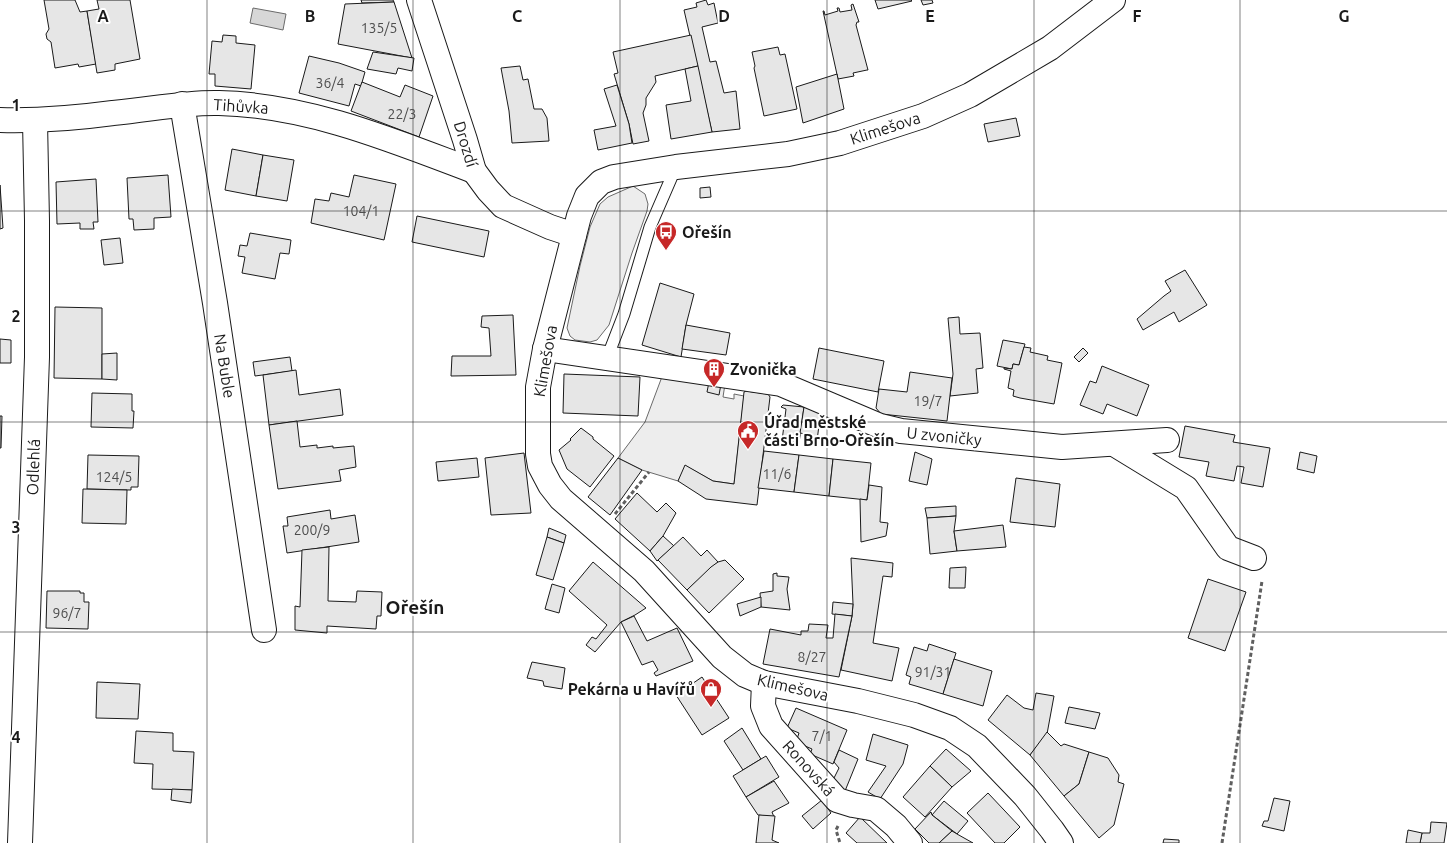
<svg xmlns="http://www.w3.org/2000/svg" width="1447" height="843" font-family="Ubuntu,sans-serif">
<style>
.built{fill:#ededed;stroke:#6a6a6a}
.water{fill:#d7d7d7;stroke:#6a6a6a}
.building{fill:#e6e6e6;stroke:#1a1a1a}
.lines{fill:none;stroke-linecap:round;stroke-linejoin:round}
.service-casing{stroke:#1a1a1a;stroke-width:13}
.minor-casing{stroke:#1a1a1a;stroke-width:26}
.path{stroke:#5f5f5f;stroke-width:3;stroke-dasharray:4 2.5;stroke-linecap:butt}
.service{stroke:#fff;stroke-width:11}
.minor{stroke:#fff;stroke-width:24}
.grid{fill:none;stroke:#1a1a1a;stroke-width:1;stroke-opacity:0.55}
.labels{text-anchor:middle;dominant-baseline:central;stroke-width:4;stroke-linejoin:round;paint-order:stroke}
.number-label{font-size:14px;fill:#4d4d4d}
.street-label{font-size:16px;fill:#1a1a1a;stroke:#fff}
.poi-label{font-size:16px;font-weight:bold;fill:#1a1a1a;stroke:#fff;text-anchor:start}
.quarter-label{font-size:19px;font-weight:bold;fill:#1a1a1a;stroke:#fff}
.grid-label{font-size:16px;text-anchor:middle;font-weight:bold;fill:#1a1a1a;stroke:#fff;stroke-width:4;stroke-linejoin:round;paint-order:stroke}
</style>
<rect width="100%" height="100%" fill="#fff"/>
<!-- built -->
<g class="built">
<path d="M 633,186 L 645,194 L 648,204 L 647,211 L 632,253 L 609,325 L 597,340 L 590,342 L 575,340 L 570,336 L 567,328 L 580,266 L 590,227 L 600,204 L 608,197 Z"/>
<path d="M 663,374 L 725,384 L 723,397 L 734,399 L 734,394 L 744,396 L 734,484 L 713,481 L 686,466 L 678,481 L 642,470 L 618,458 L 645,422 Z"/>
</g>
<!-- water -->
<path class="water" d="M 253,8 L 286,14 L 283,30 L 250,23 Z"/>
<!-- building -->
<g class="building">
<path d="M 44,0 L 75,0 L 80,12 L 87,11 L 96,64 L 79,67 L 78,64 L 55,68 L 51,42 L 47,39 L 46,34 L 49,29 Z"/>
<path d="M 97,0 L 130,0 L 140,59 L 115,64 L 115,70 L 97,73 L 87,11 L 99,9 Z"/>
<path d="M 361,0 L 393,0 L 394,2 L 362,3 Z"/>
<path d="M 706,0 L 708,5 L 714,3 L 718,23 L 702,27 L 710,62 L 716,61 L 724,93 L 736,91 L 740,129 L 712,132 L 684,10 L 697,7 L 696,3 Z"/>
<path d="M 875,0 L 911,0 L 912,1 L 878,9 Z"/>
<path d="M 921,0 L 932,0 L 933,3 L 923,5 Z"/>
<path d="M 394,2 L 412,58 L 338,44 L 345,4 Z"/>
<path d="M 853,4 L 859,22 L 857,22 L 856,25 L 868,70 L 867,70 L 853,73 L 854,76 L 838,79 L 823,11 L 824,11 L 825,15 L 838,11 L 837,8 L 839,8 L 840,12 L 852,10 L 851,5 Z"/>
<path d="M 223,35 L 236,36 L 236,43 L 255,45 L 251,89 L 215,86 L 215,74 L 209,74 L 212,41 L 222,42 Z"/>
<path d="M 691,35 L 698,66 L 655,76 L 656,82 L 646,98 L 646,105 L 643,113 L 649,141 L 633,144 L 629,124 L 614,74 L 618,73 L 613,52 Z"/>
<path d="M 778,47 L 780,55 L 785,54 L 797,109 L 764,116 L 754,68 L 755,66 L 752,52 Z"/>
<path d="M 373,52 L 414,58 L 412,71 L 398,68 L 396,74 L 367,69 Z"/>
<path d="M 309,56 L 339,63 L 365,72 L 361,86 L 355,84 L 349,106 L 299,93 Z"/>
<path d="M 520,66 L 523,80 L 528,79 L 534,109 L 542,109 L 547,118 L 549,141 L 512,143 L 509,111 L 501,68 Z"/>
<path d="M 698,66 L 712,132 L 671,139 L 666,105 L 691,101 L 685,69 Z"/>
<path d="M 837,74 L 844,109 L 803,123 L 796,87 Z"/>
<path d="M 362,82 L 400,97 L 405,85 L 433,96 L 419,137 L 351,111 Z"/>
<path d="M 617,85 L 629,124 L 632,143 L 598,150 L 594,130 L 616,126 L 604,89 Z"/>
<path d="M 1016,118 L 1020,136 L 988,142 L 984,124 Z"/>
<path d="M 232,149 L 263,155 L 256,196 L 225,190 Z"/>
<path d="M 263,155 L 294,160 L 287,201 L 256,196 Z"/>
<path d="M 168,175 L 171,217 L 154,218 L 154,229 L 134,230 L 133,219 L 129,219 L 127,178 Z"/>
<path d="M 354,175 L 396,184 L 384,240 L 311,223 L 315,199 L 329,201 L 331,193 L 349,197 Z"/>
<path d="M 96,179 L 98,222 L 93,222 L 94,229 L 80,229 L 80,223 L 57,224 L 56,182 Z"/>
<path d="M 0,185 L 3,228 L 0,229 Z"/>
<path d="M 710,187 L 711,197 L 700,198 L 700,188 Z"/>
<path d="M 417,216 L 489,231 L 484,257 L 412,242 Z"/>
<path d="M 250,233 L 291,240 L 289,254 L 280,253 L 275,279 L 242,273 L 245,257 L 238,256 L 240,245 L 247,246 Z"/>
<path d="M 120,238 L 123,263 L 104,265 L 101,240 Z"/>
<path d="M 1185,270 L 1207,305 L 1179,322 L 1174,312 L 1143,330 L 1137,319 L 1164,296 L 1171,291 L 1165,281 Z"/>
<path d="M 660,283 L 694,294 L 686,325 L 681,357 L 642,345 Z"/>
<path d="M 55,307 L 102,308 L 102,379 L 54,378 Z"/>
<path d="M 513,315 L 516,375 L 451,376 L 452,356 L 491,356 L 489,328 L 481,327 L 482,316 Z"/>
<path d="M 959,317 L 960,334 L 980,333 L 983,368 L 976,369 L 978,393 L 950,396 L 953,374 L 948,318 Z"/>
<path d="M 686,325 L 730,333 L 726,355 L 682,349 Z"/>
<path d="M 0,339 L 11,340 L 11,363 L 0,363 Z"/>
<path d="M 1003,340 L 1025,344 L 1019,365 L 1013,364 L 1012,369 L 997,366 Z"/>
<path d="M 1024,347 L 1031,348 L 1030,352 L 1048,356 L 1047,360 L 1062,363 L 1054,404 L 1020,398 L 1013,396 L 1014,390 L 1008,388 L 1011,371 L 1004,369 L 1004,368 L 1012,369 L 1013,364 L 1019,365 Z"/>
<path d="M 819,348 L 884,361 L 878,392 L 813,379 Z"/>
<path d="M 1083,348 L 1088,353 L 1079,362 L 1074,357 Z"/>
<path d="M 117,353 L 117,380 L 102,379 L 102,354 Z"/>
<path d="M 290,357 L 292,371 L 255,376 L 253,362 Z"/>
<path d="M 1102,366 L 1149,385 L 1137,416 L 1107,404 L 1103,414 L 1080,405 L 1090,381 L 1096,383 Z"/>
<path d="M 296,370 L 299,395 L 340,389 L 343,415 L 269,425 L 263,375 Z"/>
<path d="M 910,372 L 952,378 L 947,421 L 881,414 L 876,408 L 879,389 L 907,392 Z"/>
<path d="M 564,374 L 640,377 L 638,416 L 563,413 Z"/>
<path d="M 709,382 L 721,384 L 719,395 L 707,392 Z"/>
<path d="M 746,391 L 768,394 L 770,397 L 757,505 L 706,499 L 678,481 L 685,465 L 713,481 L 734,484 L 744,392 Z"/>
<path d="M 92,393 L 132,394 L 132,411 L 134,411 L 133,428 L 91,427 Z"/>
<path d="M 783,405 L 804,407 L 799,443 L 782,441 L 786,409 L 781,407 Z"/>
<path d="M 804,407 L 821,409 L 817,441 L 809,440 L 810,435 L 800,433 Z"/>
<path d="M 0,416 L 2,416 L 1,448 L 0,448 Z"/>
<path d="M 297,421 L 300,447 L 317,445 L 317,448 L 333,446 L 333,448 L 354,446 L 356,467 L 339,470 L 341,481 L 278,489 L 269,425 Z"/>
<path d="M 1185,426 L 1235,435 L 1233,442 L 1270,448 L 1263,487 L 1241,483 L 1244,467 L 1237,466 L 1234,481 L 1206,476 L 1209,462 L 1179,457 Z"/>
<path d="M 581,428 L 593,437 L 593,439 L 614,456 L 590,487 L 567,469 L 559,450 L 571,440 L 570,439 Z"/>
<path d="M 764,451 L 799,455 L 794,492 L 758,488 Z"/>
<path d="M 915,452 L 932,459 L 927,485 L 909,481 Z"/>
<path d="M 1300,452 L 1317,456 L 1314,473 L 1297,469 Z"/>
<path d="M 524,453 L 531,513 L 491,515 L 485,458 Z"/>
<path d="M 88,455 L 139,456 L 138,487 L 131,487 L 131,490 L 87,489 Z"/>
<path d="M 799,455 L 833,459 L 829,496 L 794,492 Z"/>
<path d="M 477,458 L 479,477 L 438,481 L 436,462 Z"/>
<path d="M 618,458 L 642,470 L 610,515 L 588,497 Z"/>
<path d="M 833,459 L 871,463 L 867,500 L 829,496 Z"/>
<path d="M 1016,478 L 1060,484 L 1055,527 L 1010,522 Z"/>
<path d="M 869,485 L 882,487 L 880,522 L 888,523 L 886,536 L 861,542 L 860,499 L 867,500 Z"/>
<path d="M 83,489 L 127,490 L 126,524 L 82,523 Z"/>
<path d="M 637,493 L 657,512 L 666,503 L 676,513 L 663,536 L 650,551 L 615,519 Z"/>
<path d="M 956,506 L 956,516 L 927,518 L 925,508 Z"/>
<path d="M 330,510 L 331,519 L 355,515 L 359,542 L 287,553 L 283,526 L 288,526 L 287,517 Z"/>
<path d="M 956,516 L 954,531 L 957,551 L 930,554 L 927,518 Z"/>
<path d="M 1003,525 L 1006,547 L 957,551 L 954,531 Z"/>
<path d="M 549,528 L 566,535 L 564,543 L 547,537 Z"/>
<path d="M 663,536 L 674,546 L 657,561 L 650,551 Z"/>
<path d="M 547,537 L 564,543 L 553,580 L 536,575 Z"/>
<path d="M 683,537 L 701,556 L 707,550 L 718,562 L 687,590 L 658,560 Z"/>
<path d="M 329,547 L 328,601 L 356,602 L 357,591 L 382,592 L 381,616 L 377,616 L 376,629 L 327,626 L 327,633 L 295,630 L 295,606 L 300,607 L 302,550 Z"/>
<path d="M 851,558 L 893,563 L 892,577 L 883,576 L 873,643 L 899,648 L 892,681 L 841,670 L 852,616 L 853,604 Z"/>
<path d="M 725,560 L 744,579 L 709,613 L 687,590 L 711,567 L 718,562 Z"/>
<path d="M 593,562 L 646,608 L 635,615 L 621,622 L 595,652 L 586,645 L 592,637 L 596,639 L 607,625 L 569,591 Z"/>
<path d="M 966,567 L 965,588 L 949,588 L 950,568 Z"/>
<path d="M 777,573 L 777,576 L 789,577 L 787,589 L 790,610 L 761,607 L 760,593 L 773,591 L 773,574 Z"/>
<path d="M 1208,579 L 1246,592 L 1225,651 L 1188,638 Z"/>
<path d="M 552,584 L 565,588 L 559,613 L 545,609 Z"/>
<path d="M 47,591 L 80,591 L 80,593 L 84,593 L 84,602 L 89,602 L 88,629 L 46,628 Z"/>
<path d="M 761,597 L 761,607 L 740,616 L 737,604 Z"/>
<path d="M 833,602 L 853,604 L 852,616 L 832,614 Z"/>
<path d="M 835,614 L 852,616 L 839,677 L 763,664 L 770,629 L 801,635 L 801,631 L 808,631 L 809,624 L 828,625 L 826,638 L 833,638 Z"/>
<path d="M 634,616 L 647,641 L 677,628 L 693,661 L 656,676 L 654,673 L 658,670 L 653,661 L 642,665 L 621,622 Z"/>
<path d="M 929,644 L 956,653 L 943,694 L 909,684 L 911,677 L 906,675 L 914,647 L 927,651 Z"/>
<path d="M 954,659 L 992,671 L 983,706 L 943,694 Z"/>
<path d="M 532,662 L 565,668 L 562,689 L 544,686 L 543,681 L 527,678 Z"/>
<path d="M 702,677 L 729,718 L 702,735 L 676,695 Z"/>
<path d="M 97,682 L 140,684 L 138,719 L 96,718 Z"/>
<path d="M 1036,693 L 1054,696 L 1047,734 L 1030,755 L 988,720 L 1007,695 L 1024,708 L 1033,710 Z"/>
<path d="M 1069,707 L 1100,713 L 1095,729 L 1065,723 Z"/>
<path d="M 796,708 L 847,730 L 833,764 L 810,754 L 812,749 L 796,742 L 799,733 L 787,728 Z"/>
<path d="M 742,728 L 761,759 L 743,770 L 724,741 Z"/>
<path d="M 136,731 L 173,733 L 173,751 L 194,752 L 192,790 L 152,789 L 153,764 L 134,763 Z"/>
<path d="M 1047,732 L 1061,746 L 1064,744 L 1089,752 L 1079,784 L 1064,796 L 1030,755 Z"/>
<path d="M 873,734 L 908,745 L 903,764 L 880,799 L 868,792 L 886,766 L 866,760 Z"/>
<path d="M 946,749 L 971,771 L 952,787 L 930,766 Z"/>
<path d="M 839,750 L 858,759 L 845,791 L 831,784 L 839,768 L 834,762 Z"/>
<path d="M 1089,752 L 1108,758 L 1119,775 L 1118,782 L 1124,784 L 1114,825 L 1099,838 L 1064,796 L 1079,784 Z"/>
<path d="M 766,756 L 779,777 L 746,797 L 733,776 Z"/>
<path d="M 930,766 L 952,787 L 925,817 L 903,797 Z"/>
<path d="M 774,781 L 789,803 L 772,812 L 774,817 L 758,815 L 746,797 Z"/>
<path d="M 172,789 L 192,790 L 191,803 L 171,800 Z"/>
<path d="M 988,793 L 1020,827 L 1004,843 L 995,843 L 967,813 Z"/>
<path d="M 1274,798 L 1290,801 L 1284,831 L 1262,826 L 1264,821 L 1268,821 Z"/>
<path d="M 822,800 L 831,813 L 813,829 L 802,816 Z"/>
<path d="M 944,801 L 968,821 L 957,834 L 932,815 Z"/>
<path d="M 931,812 L 932,815 L 952,831 L 939,843 L 929,843 L 915,829 Z"/>
<path d="M 759,815 L 775,816 L 772,840 L 779,843 L 756,843 Z"/>
<path d="M 860,817 L 887,843 L 857,843 L 846,833 Z"/>
<path d="M 1431,822 L 1447,823 L 1444,843 L 1420,843 L 1422,833 L 1430,833 Z"/>
<path d="M 1408,830 L 1422,833 L 1420,843 L 1406,843 Z"/>
<path d="M 952,831 L 957,834 L 973,843 L 939,843 Z"/>
<path d="M 1164,839 L 1179,840 L 1179,843 L 1163,843 Z"/>
</g>
<g class="lines">
<!-- service casing -->
<g class="service-casing">
<path id="service" d="M 607,358 L 624,314 L 650,227 L 676,167"/>
</g>
<!-- minor casing -->
<g class="minor-casing">
<g id="minor">
<path d="M 419,0 L 465,140 L 474,171 L 488,190 L 503,206 L 550,227 L 574,235"/>
<path d="M 182,104 L 215,303 L 264,630"/>
<path d="M 0,120 C 38,121 76,118 113,113 C 149,110 183,102 219,103 C 308,105 392,140 474,171"/>
<path d="M 545,349 L 781,384 L 880,426 L 901,431 L 1062,447 L 1167,440"/>
<path d="M 1114,444 L 1186,488 L 1228,548 L 1254,558"/>
<path d="M 764,683 L 763,706 L 771,726 L 837,800 L 853,805 L 876,809 L 896,826 L 910,843"/>
<path d="M 20,843 L 37,357 L 37,221 L 35,121"/>
<path d="M 1061,843 L 1052,830 L 1025,796 L 977,746 L 950,728 L 914,715 L 858,701 L 764,683 L 745,675 L 722,657 L 644,571 L 561,499 L 550,485 L 540,466 L 538,454 L 538,387 L 545,349 L 579,216 L 587,196 L 601,182 L 614,177 L 676,167 L 788,154 L 840,143 L 923,116 L 970,95 L 1050,48 L 1113,0"/>
</g>
</g>
<!-- path -->
<g class="path">
<path d="M 615,514 L 649,472"/>
<path d="M 838,826 L 836,830 L 840,843"/>
<path d="M 1222,843 L 1262,581"/>
</g>
<!-- service -->
<use href="#service" class="service"/>
<!-- minor -->
<use href="#minor" class="minor"/>
</g>
<!-- grid -->
<path class="grid" d="M 207,0 L 207,843M 413,0 L 413,843M 620,0 L 620,843M 827,0 L 827,843M 1034,0 L 1034,843M 1240,0 L 1240,843M 0,211 L 1447,211M 0,422 L 1447,422M 0,632 L 1447,632"/>
<!-- icons -->
<defs>
<g id="bus-pin" transform="scale(1.125)"><path d="M0 17L-7.5 6A9.5 9.5 0 1 1 7.5 6Z" fill="#c62828" stroke="#fff"/><path d="M-5-6H5V4H4V6H2V4H-2V6H-4V4H-5ZM-3.5-4V0h7V-4ZM-3.5 1.2v1.5H-2V1.2ZM2 1.2v1.5H3.5V1.2Z" fill="#fff"/></g>
<g id="building-pin" transform="scale(1.125)"><path d="M0 17L-7.5 6A9.5 9.5 0 1 1 7.5 6Z" fill="#c62828" stroke="#fff"/><path d="M-4-6H4V6H1V3H-1V6H-4ZM-2.5-4.3h1.7v1.8h-1.7ZM.8-4.3h1.7v1.8H.8ZM-2.5-1h1.7V.8h-1.7ZM.8-1h1.7V.8H.8Z" fill="#fff"/></g>
<g id="civic-pin" transform="scale(1.125)"><path d="M0 17L-7.5 6A9.5 9.5 0 1 1 7.5 6Z" fill="#c62828" stroke="#fff"/><path d="M-.6-6.5H3V-4.5H.6V-3L4-1V1h2V6H-6V1h2V-1L-.6-3ZM-1.2 2.5V6h2.4V2.5Z" fill="#fff"/></g>
<g id="shop-pin" transform="scale(1.125)"><path d="M0 17L-7.5 6A9.5 9.5 0 1 1 7.5 6Z" fill="#c62828" stroke="#fff"/><path d="M-5-2.5h2.3a2.7 3.5 0 0 1 5.4 0H5L5.5 6h-11ZM-1.5-2.5h3a1.5 2.3 0 0 0-3 0Z" fill="#fff"/></g>
</defs>
<g fill-rule="evenodd">
<use href="#bus-pin" x="666" y="232"/>
<use href="#building-pin" x="714" y="369"/>
<use href="#civic-pin" x="748" y="431"/>
<use href="#shop-pin" x="711" y="689"/>
</g>
<g class="labels">
<!-- number labels -->
<g class="number-label">
<text x="379" y="28">135/5</text>
<text x="330" y="83">36/4</text>
<text x="402" y="114">22/3</text>
<text x="361" y="211">104/1</text>
<text x="928" y="401">19/7</text>
<text x="777" y="474">11/6</text>
<text x="114" y="477">124/5</text>
<text x="312" y="530">200/9</text>
<text x="67" y="613">96/7</text>
<text x="812" y="657">8/27</text>
<text x="933" y="672">91/31</text>
<text x="822" y="736">7/1</text>
</g>
<!-- street labels -->
<g class="street-label">
<text transform="translate(241 106) rotate(4)">Tihůvka</text>
<text transform="translate(885 128) rotate(-18)">Klimešova</text>
<text transform="translate(466 144) rotate(73)">Drozdí</text>
<text transform="translate(545 361) rotate(-80)">Klimešova</text>
<text transform="translate(225 366) rotate(81)">Na Buble</text>
<text transform="translate(944 436) rotate(6)">U zvoničky</text>
<text transform="translate(33 467) rotate(-88)">Odlehlá</text>
<text transform="translate(793 687) rotate(13)">Klimešova</text>
<text transform="translate(809 768) rotate(48)">Ronovská</text>
</g>
<!-- poi labels -->
<g class="poi-label">
<text x="682" y="232">Ořešín</text>
<text x="730" y="369">Zvonička</text>
<text x="764" y="422">Úřad městské<tspan x="764" dy="18">části Brno-Ořešín</tspan></text>
<text x="695" y="689" text-anchor="end">Pekárna u Havířů</text>
</g>
<!-- quarter labels -->
<g class="quarter-label">
<text x="415" y="607">Ořešín</text>
</g>
</g>
<g class="grid-label">
<text x="103" y="22">A</text>
<text x="310" y="22">B</text>
<text x="517" y="22">C</text>
<text x="724" y="22">D</text>
<text x="930" y="22">E</text>
<text x="1137" y="22">F</text>
<text x="1344" y="22">G</text>
<text x="16" y="111">1</text>
<text x="16" y="322">2</text>
<text x="16" y="533">3</text>
<text x="16" y="743">4</text>
</g>
</svg>
